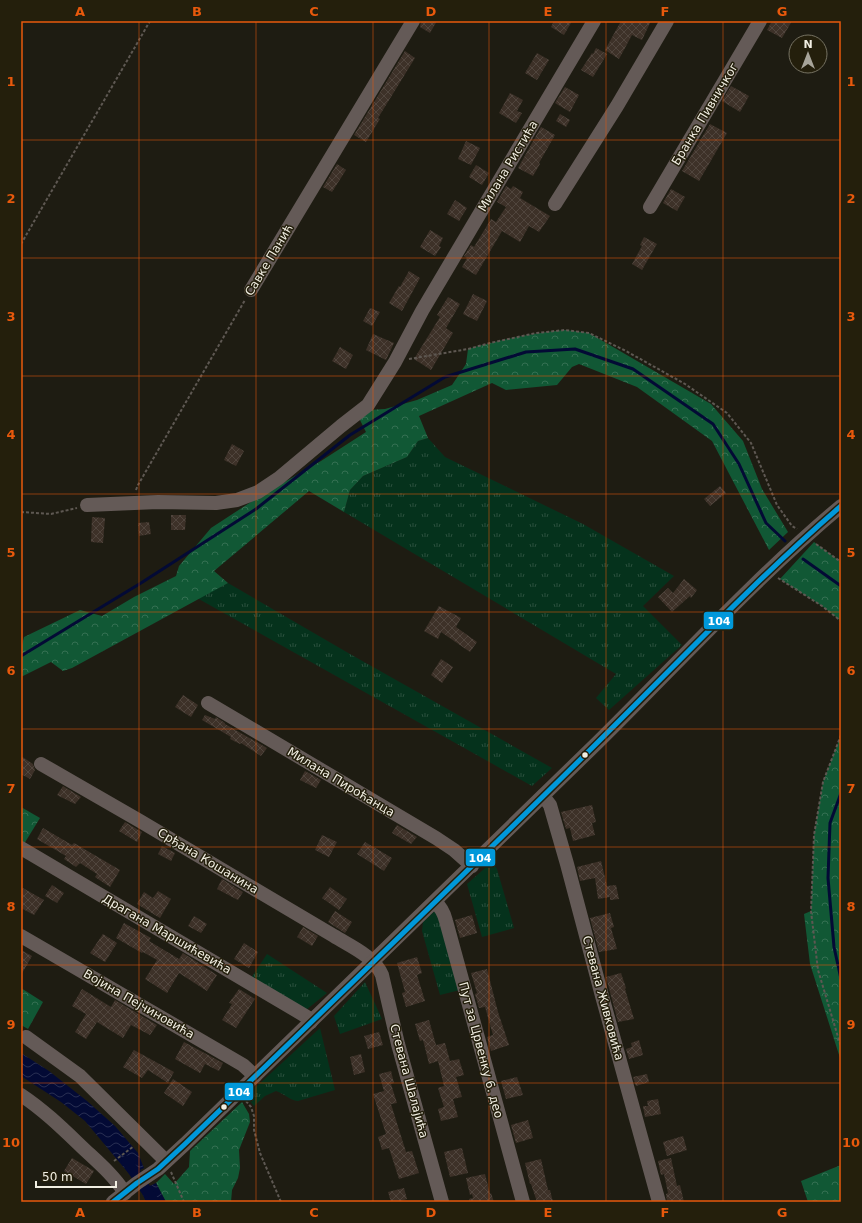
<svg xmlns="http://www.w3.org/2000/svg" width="862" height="1223" font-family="'DejaVu Sans',sans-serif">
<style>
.grass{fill:url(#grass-tufts)}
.forest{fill:url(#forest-crowns)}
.water{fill:url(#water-waves)}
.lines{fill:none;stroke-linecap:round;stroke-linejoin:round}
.stream{stroke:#030a35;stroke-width:3}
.canal{stroke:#030a35;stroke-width:11}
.building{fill:url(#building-cross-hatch)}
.path{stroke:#5e5852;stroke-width:2;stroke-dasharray:3 2;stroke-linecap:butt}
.minor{stroke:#645a57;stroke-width:14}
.bus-1-casing{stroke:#241f0c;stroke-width:8}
.bus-1{stroke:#0098da;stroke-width:5}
.grid{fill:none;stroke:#e8590c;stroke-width:1;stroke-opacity:0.55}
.bus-dot{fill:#f1eee2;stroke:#241f0c;stroke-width:1.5}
.labels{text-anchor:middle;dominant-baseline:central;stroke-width:3;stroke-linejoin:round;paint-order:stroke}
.street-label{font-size:12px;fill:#f1eee2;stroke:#241f0c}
.line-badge{stroke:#241f0c;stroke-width:1.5}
.badge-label{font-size:11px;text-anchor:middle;font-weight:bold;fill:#fff}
.neatline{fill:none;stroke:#e8590c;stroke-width:1.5}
.grid-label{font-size:13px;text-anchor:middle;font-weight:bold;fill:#e8590c}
</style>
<defs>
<pattern id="grass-tufts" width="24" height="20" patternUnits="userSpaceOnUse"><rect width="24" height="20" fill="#05321c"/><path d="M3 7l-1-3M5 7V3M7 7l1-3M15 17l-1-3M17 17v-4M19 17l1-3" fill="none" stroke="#2a503d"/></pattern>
<pattern id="forest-crowns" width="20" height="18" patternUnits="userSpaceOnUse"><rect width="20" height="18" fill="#115835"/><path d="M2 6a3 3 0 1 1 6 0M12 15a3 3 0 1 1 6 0" fill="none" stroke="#347052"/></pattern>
<pattern id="water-waves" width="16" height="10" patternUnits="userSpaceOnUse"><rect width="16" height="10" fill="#030a35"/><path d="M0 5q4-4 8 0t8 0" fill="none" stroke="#282e52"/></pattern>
<pattern id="building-cross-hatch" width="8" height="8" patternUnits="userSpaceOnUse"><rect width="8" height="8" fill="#3d3128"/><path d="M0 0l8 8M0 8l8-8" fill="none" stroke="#50453d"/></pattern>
</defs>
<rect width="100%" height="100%" fill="#1e1c12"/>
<!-- grass -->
<g class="grass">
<path d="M 428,438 L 445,457 L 583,524 L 674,576 L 643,606 L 682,645 L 609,710 L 596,698 L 616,674 L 344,512 L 350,490 L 363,476 L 407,457 L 418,441 Z"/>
<path d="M 228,583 L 350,654 L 552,768 L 532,786 L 197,598 Z"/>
<path d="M 492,862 L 497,869 L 514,928 L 482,937 L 467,884 Z"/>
<path d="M 437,909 L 460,990 L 440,995 L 422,931 L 423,922 Z"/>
<path d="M 267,954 L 327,993 L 306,1010 L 251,978 Z"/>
<path d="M 365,982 L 382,1019 L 340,1034 L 334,1016 Z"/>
<path d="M 320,1028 L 335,1090 L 298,1101 C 289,1100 285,1094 276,1091 L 265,1096 L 254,1106 L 246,1096 Z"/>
</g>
<!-- forest -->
<g class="forest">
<path d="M 565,330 L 589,333 L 711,404 L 743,441 L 762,489 L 788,532 L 769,550 L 712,441 L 637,387 L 579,364 L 572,367 L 557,385 L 506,390 L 492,383 L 419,416 L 428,438 L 418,441 L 407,457 L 363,476 L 350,490 L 344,512 L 309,491 L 214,571 L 228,583 L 72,668 L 63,671 L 51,662 L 21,677 L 21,649 L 24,637 L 80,610 L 102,616 L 134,597 L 176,576 L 179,566 L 211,528 L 257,498 L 321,461 L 366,432 L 359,418 L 368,410 L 385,409 L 417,400 L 452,385 L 466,364 L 468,349 C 500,340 532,333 565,330 Z"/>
<path d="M 814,542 L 841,562 L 841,621 L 822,606 L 780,579 Z"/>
<path d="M 841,735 L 841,1061 L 810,964 L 804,914 L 811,911 L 814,835 L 823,782 Z"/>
<path d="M 21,807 L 40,818 L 24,844 L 21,842 Z"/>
<path d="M 21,988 L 43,1002 L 28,1029 L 21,1025 Z"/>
<path d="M 242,1102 L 249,1114 L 250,1122 L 239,1150 L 240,1168 L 238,1178 L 232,1190 L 231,1202 L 166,1202 L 156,1183 L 165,1174 L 174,1184 L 189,1167 L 190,1151 Z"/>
<path d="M 841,1165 L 841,1202 L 808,1202 L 801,1181 Z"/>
</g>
<!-- water -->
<g class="water">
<path d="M 21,1053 L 49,1071 L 87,1101 L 115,1126 L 138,1153 L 144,1168 L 130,1175 L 85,1121 L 61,1102 L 21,1076 Z"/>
<path d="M 156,1183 L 166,1202 L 146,1202 L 141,1190 Z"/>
</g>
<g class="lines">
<!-- stream -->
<g class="stream">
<path d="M 803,559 L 841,586"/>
<path d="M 21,656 L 141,583 L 256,509 L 350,435 L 445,377 L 526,352 L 575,349 L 633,369 L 713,424 L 739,464 L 766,523 L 785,541"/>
<path d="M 841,793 L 830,823 L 828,878 L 834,947 L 841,979"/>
</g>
<!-- canal -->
<path class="canal" d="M 127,1161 L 154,1202"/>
</g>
<!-- building -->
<g class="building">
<path d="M 421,21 L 437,21 L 430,33 L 420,27 Z"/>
<path d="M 554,21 L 572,21 L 564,35 L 551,27 Z"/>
<path d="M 621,21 L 651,21 L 642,40 L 632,35 L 619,59 L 605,50 Z"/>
<path d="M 772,21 L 792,21 L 782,38 L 767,30 Z"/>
<path d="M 596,48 L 607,54 L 593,77 L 581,70 L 592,53 L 593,54 Z"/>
<path d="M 405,51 L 415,58 L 378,118 L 380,119 L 366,142 L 354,135 Z"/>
<path d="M 537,53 L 549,60 L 537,80 L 525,73 Z"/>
<path d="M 731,86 L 749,96 L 740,112 L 722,101 Z"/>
<path d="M 565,87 L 579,95 L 570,112 L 555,103 Z"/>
<path d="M 510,93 L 523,100 L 517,111 L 522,113 L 516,123 L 499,113 Z"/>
<path d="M 560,114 L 570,120 L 566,127 L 556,121 Z"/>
<path d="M 710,124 L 727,133 L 699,181 L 682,171 Z"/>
<path d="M 541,127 L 555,135 L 539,163 L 540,164 L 533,176 L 518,168 Z"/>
<path d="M 466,141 L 480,148 L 471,165 L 458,159 Z"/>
<path d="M 337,164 L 346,170 L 332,192 L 323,187 Z"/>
<path d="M 476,165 L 489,173 L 482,185 L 469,177 Z"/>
<path d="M 506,186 L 511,189 L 513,186 L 523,192 L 520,198 L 550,216 L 539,232 L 529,226 L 520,242 L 502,231 L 476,275 L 462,267 L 467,258 L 464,256 L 471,245 L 474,247 L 491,219 L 496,222 L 506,207 L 497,202 Z"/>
<path d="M 671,189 L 685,197 L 677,211 L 663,203 Z"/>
<path d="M 455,200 L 467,208 L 459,221 L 447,214 Z"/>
<path d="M 430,230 L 443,238 L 439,246 L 441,247 L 435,256 L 420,247 Z"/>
<path d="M 644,237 L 657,244 L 642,270 L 632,264 L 642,246 L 640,245 Z"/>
<path d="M 409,271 L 420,278 L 402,311 L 389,303 L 399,286 L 400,287 Z"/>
<path d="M 473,294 L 487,301 L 477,321 L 463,314 Z"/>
<path d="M 448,297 L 460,304 L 446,328 L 453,333 L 431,370 L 414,359 L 440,317 L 437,315 Z"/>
<path d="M 370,308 L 380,312 L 372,326 L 363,321 Z"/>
<path d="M 373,334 L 394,343 L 386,360 L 366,350 Z"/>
<path d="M 340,347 L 353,355 L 346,369 L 332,361 Z"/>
<path d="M 232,444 L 244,451 L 236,466 L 224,460 Z"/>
<path d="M 720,486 L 726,493 L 710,506 L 704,499 Z"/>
<path d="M 171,515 L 186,515 L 185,530 L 171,530 Z"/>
<path d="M 92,517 L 105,518 L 103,543 L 91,542 Z"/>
<path d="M 149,522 L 151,534 L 139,536 L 138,523 Z"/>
<path d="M 684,579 L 697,590 L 691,598 L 690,596 L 672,612 L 658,597 L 668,588 L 673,593 Z"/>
<path d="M 439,606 L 461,618 L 456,627 L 477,642 L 470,652 L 441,632 L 438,639 L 424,631 Z"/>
<path d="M 441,659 L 453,667 L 442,683 L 431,675 Z"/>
<path d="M 183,695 L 198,705 L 191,717 L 175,707 Z"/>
<path d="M 205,715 L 215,719 L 216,717 L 225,723 L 225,724 L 267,748 L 261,756 L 241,743 L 240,744 L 230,739 L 231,737 L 202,720 Z"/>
<path d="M 21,756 L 33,764 L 35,770 L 30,779 L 21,774 Z"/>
<path d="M 305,771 L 321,780 L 316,788 L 300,780 Z"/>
<path d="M 63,786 L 81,797 L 75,804 L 57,795 Z"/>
<path d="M 592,805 L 596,822 L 592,823 L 595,835 L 573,841 L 570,828 L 566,829 L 561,812 Z"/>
<path d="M 125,822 L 142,832 L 137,842 L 119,831 Z"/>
<path d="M 397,825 L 417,837 L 411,844 L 392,833 Z"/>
<path d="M 43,828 L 72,845 L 74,843 L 120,870 L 110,887 L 95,877 L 97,874 L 80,863 L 76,867 L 64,859 L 66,856 L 37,839 Z"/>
<path d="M 322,835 L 337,842 L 329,857 L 315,850 Z"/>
<path d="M 365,842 L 392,858 L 384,871 L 357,854 Z"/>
<path d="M 162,846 L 175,853 L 171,861 L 158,854 Z"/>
<path d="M 601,861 L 607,886 L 616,885 L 619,899 L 610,900 L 610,897 L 598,899 L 595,878 L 580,881 L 577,867 Z"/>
<path d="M 222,879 L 243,892 L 238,900 L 217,889 Z"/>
<path d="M 52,885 L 64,893 L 57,903 L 45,896 Z"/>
<path d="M 21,887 L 44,900 L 34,915 L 21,908 Z"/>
<path d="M 330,887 L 347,899 L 339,910 L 322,898 Z"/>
<path d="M 158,891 L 171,899 L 160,918 L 137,904 L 144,892 L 153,898 Z"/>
<path d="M 335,911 L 352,922 L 345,933 L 328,922 Z"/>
<path d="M 610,913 L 614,927 L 611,928 L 617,949 L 599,952 L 590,918 Z"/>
<path d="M 472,915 L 477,933 L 460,938 L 455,920 Z"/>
<path d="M 194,916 L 207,924 L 201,933 L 188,926 Z"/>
<path d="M 124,923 L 151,938 L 149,941 L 179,959 L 183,953 L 217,975 L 207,991 L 179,973 L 167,993 L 145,979 L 157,960 L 143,952 L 142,953 L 116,938 Z"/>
<path d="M 303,927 L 318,936 L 312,946 L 297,937 Z"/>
<path d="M 103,934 L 117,943 L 105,962 L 90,953 Z"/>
<path d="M 244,943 L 258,952 L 249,968 L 234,959 Z"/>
<path d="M 21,950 L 32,956 L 21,975 Z"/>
<path d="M 417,957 L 422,973 L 417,975 L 425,1001 L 406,1007 L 402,993 L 405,992 L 397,963 Z"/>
<path d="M 487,969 L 498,1012 L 509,1045 L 491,1051 L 487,1037 L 493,1035 L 485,1007 L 479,1008 L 475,994 L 477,993 L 471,973 Z"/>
<path d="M 621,973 L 626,988 L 625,989 L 634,1019 L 618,1022 L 606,977 Z"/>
<path d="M 82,989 L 111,1007 L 115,1000 L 157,1025 L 150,1035 L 131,1025 L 123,1038 L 97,1022 L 86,1039 L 75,1032 L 86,1014 L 72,1006 Z"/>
<path d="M 239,989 L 255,999 L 236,1028 L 222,1020 L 232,1004 L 229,1003 Z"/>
<path d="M 429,1020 L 436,1045 L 445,1043 L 450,1061 L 459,1059 L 464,1075 L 456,1077 L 462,1097 L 453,1099 L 458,1117 L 441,1121 L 438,1109 L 444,1107 L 438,1088 L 444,1086 L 438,1061 L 429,1064 L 423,1040 L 420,1041 L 415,1024 Z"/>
<path d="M 379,1032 L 383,1045 L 368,1049 L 364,1036 Z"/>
<path d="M 639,1040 L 643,1055 L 629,1059 L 626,1049 L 632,1047 L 631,1043 Z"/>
<path d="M 184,1042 L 223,1063 L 219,1071 L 205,1064 L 200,1073 L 175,1059 Z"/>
<path d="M 134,1050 L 174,1072 L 168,1083 L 148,1070 L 142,1078 L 123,1067 Z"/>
<path d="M 361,1054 L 365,1072 L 354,1075 L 350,1057 Z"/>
<path d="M 391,1071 L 394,1083 L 391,1084 L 397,1103 L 391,1104 L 406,1152 L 412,1151 L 419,1173 L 399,1179 L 389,1148 L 382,1150 L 378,1137 L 386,1134 L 373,1094 L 384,1091 L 379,1074 Z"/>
<path d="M 647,1074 L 649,1082 L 636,1086 L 633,1077 Z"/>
<path d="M 517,1077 L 523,1095 L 506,1099 L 501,1081 Z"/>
<path d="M 173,1079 L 192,1092 L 183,1106 L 164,1093 Z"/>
<path d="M 658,1099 L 661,1114 L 645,1117 L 643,1106 L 648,1106 L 647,1101 Z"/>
<path d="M 528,1120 L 533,1138 L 516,1143 L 511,1125 Z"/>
<path d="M 683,1136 L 687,1150 L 667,1156 L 663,1142 Z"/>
<path d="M 462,1148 L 468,1173 L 450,1177 L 444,1152 Z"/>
<path d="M 72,1158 L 94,1171 L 86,1184 L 64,1171 Z"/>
<path d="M 671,1158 L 677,1186 L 680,1185 L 684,1202 L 667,1202 L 666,1194 L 668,1193 L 664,1174 L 661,1175 L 658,1161 Z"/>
<path d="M 541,1159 L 548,1190 L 550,1190 L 553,1202 L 537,1202 L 531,1184 L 530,1184 L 525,1163 Z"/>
<path d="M 485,1174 L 490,1194 L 491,1193 L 494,1202 L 469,1202 L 469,1199 L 473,1198 L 472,1194 L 470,1195 L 466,1178 Z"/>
<path d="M 404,1188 L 407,1199 L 398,1202 L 391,1202 L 388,1192 Z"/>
</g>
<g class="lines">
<!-- path -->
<g class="path">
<path d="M 21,244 L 150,21"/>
<path d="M 409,359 L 468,349 L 490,343 L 536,333 L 565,330 L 589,333 L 626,351 L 685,384 L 727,413 L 751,443 L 777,505 L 792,526 L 797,529"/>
<path d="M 136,490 L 138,485 L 245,300"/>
<path d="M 21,512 L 51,514 L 77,508"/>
<path d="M 816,544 L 841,562"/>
<path d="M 778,578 L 822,606 L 841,621"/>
<path d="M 841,735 L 823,782 L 814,835 L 811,911 L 818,970 L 841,1047"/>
<path d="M 246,1101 L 251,1107 L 254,1116 L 254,1130 L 260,1153 L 281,1202"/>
<path d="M 114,1161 L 134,1146"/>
<path d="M 171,1172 L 184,1202"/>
</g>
<!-- minor -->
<g class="minor">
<path d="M 555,204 L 617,106 L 667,21"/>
<path d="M 650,207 L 760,21"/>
<path d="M 251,290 L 413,21"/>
<path d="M 87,505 L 158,502 L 216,503 L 237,500 L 258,492 L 279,478 L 341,426 L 368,405 L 395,362 L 422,311 L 594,21"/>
<path d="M 208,703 L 436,838 L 454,850 L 472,866"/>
<path d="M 41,764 L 140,821 L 334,936 C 350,946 374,956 382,975 L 398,1044 L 442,1202"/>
<path d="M 543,796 L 550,805 L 567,864 L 602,996 L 659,1202"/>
<path d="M 21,848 L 297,1011 L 307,1017 L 311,1022"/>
<path d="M 435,902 C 441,907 444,913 446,921 L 523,1202"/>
<path d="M 21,936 L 231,1058 L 243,1065 L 255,1076"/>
<path d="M 26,1037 L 80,1076 L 166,1161"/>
<path d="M 21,1095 C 45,1111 64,1130 85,1150 C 99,1163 114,1176 125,1193"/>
<path d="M 113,1202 L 137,1183 L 158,1169 L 185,1144 C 323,1011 460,877 597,743 C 678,663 754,579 841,506"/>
</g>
<!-- bus-1 casing -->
<g class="bus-1-casing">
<path id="bus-1" d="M 113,1202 L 137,1183 L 158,1169 L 185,1144 C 323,1011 461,878 597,743 C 678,663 755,580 841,506"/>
</g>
<!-- bus-1 -->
<use href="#bus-1" class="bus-1"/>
</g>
<!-- grid -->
<path class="grid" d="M 139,21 L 139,1202M 256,21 L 256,1202M 373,21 L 373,1202M 489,21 L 489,1202M 606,21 L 606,1202M 723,21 L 723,1202M 21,140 L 841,140M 21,258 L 841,258M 21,376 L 841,376M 21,494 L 841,494M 21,612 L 841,612M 21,729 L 841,729M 21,847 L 841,847M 21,965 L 841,965M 21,1083 L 841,1083"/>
<!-- markers -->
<g class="bus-dot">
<circle cx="585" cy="755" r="3.5"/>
<circle cx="224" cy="1107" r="3.5"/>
</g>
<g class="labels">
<!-- street labels -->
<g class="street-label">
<text transform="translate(705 114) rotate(-59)">Бранка Пивничког</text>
<text transform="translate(508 166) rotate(-59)">Милана Ристића</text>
<text transform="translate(269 260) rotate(-59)">Савке Панић</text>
<text transform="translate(341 782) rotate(31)">Милана Пироћанца</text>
<text transform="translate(208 861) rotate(31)">Срђана Кошанина</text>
<text transform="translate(167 934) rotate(30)">Драгана Маршићевића</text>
<text transform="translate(603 998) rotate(75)">Стевана Живковића</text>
<text transform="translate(139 1004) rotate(30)">Војина Пејчиновића</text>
<text transform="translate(481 1050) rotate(75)">Пут за Црвенку 6. део</text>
<text transform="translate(409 1081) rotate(75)">Стевана Шалајића</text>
</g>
</g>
<g class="line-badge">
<rect x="703" y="611" width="31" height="19" rx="4" fill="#0098da"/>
<rect x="465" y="848" width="31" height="19" rx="4" fill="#0098da"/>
<rect x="224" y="1082" width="30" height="19" rx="4" fill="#0098da"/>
</g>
<g class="badge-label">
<text x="719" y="625">104</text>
<text x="480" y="862">104</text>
<text x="239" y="1096">104</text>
</g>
<!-- border -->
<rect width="862" height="1223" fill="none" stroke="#241f0c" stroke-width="44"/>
<!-- north arrow -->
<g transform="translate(808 54)"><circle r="19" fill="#241f0c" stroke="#767262"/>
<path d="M0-3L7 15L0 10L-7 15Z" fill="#a7a499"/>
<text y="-6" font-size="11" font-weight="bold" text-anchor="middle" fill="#f1eee2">N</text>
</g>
<!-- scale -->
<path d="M36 1181v6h80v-6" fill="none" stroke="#f1eee2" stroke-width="2"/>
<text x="42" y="1181" font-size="12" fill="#f1eee2" stroke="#241f0c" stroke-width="3" paint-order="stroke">50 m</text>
<rect x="22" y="22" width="818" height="1179" class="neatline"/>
<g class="grid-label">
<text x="80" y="16">A</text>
<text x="197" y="16">B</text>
<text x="314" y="16">C</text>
<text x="431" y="16">D</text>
<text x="548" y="16">E</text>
<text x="665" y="16">F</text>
<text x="782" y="16">G</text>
<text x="11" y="86">1</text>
<text x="851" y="86">1</text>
<text x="11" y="203">2</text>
<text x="851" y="203">2</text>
<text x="11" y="321">3</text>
<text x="851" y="321">3</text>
<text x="11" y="439">4</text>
<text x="851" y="439">4</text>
<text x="11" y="557">5</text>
<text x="851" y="557">5</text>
<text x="11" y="675">6</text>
<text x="851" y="675">6</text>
<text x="11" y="793">7</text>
<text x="851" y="793">7</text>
<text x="11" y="911">8</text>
<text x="851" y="911">8</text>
<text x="11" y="1029">9</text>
<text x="851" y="1029">9</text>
<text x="11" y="1147">10</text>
<text x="851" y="1147">10</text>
<text x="80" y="1217">A</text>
<text x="197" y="1217">B</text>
<text x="314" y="1217">C</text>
<text x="431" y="1217">D</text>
<text x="548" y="1217">E</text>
<text x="665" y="1217">F</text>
<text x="782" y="1217">G</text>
</g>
</svg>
